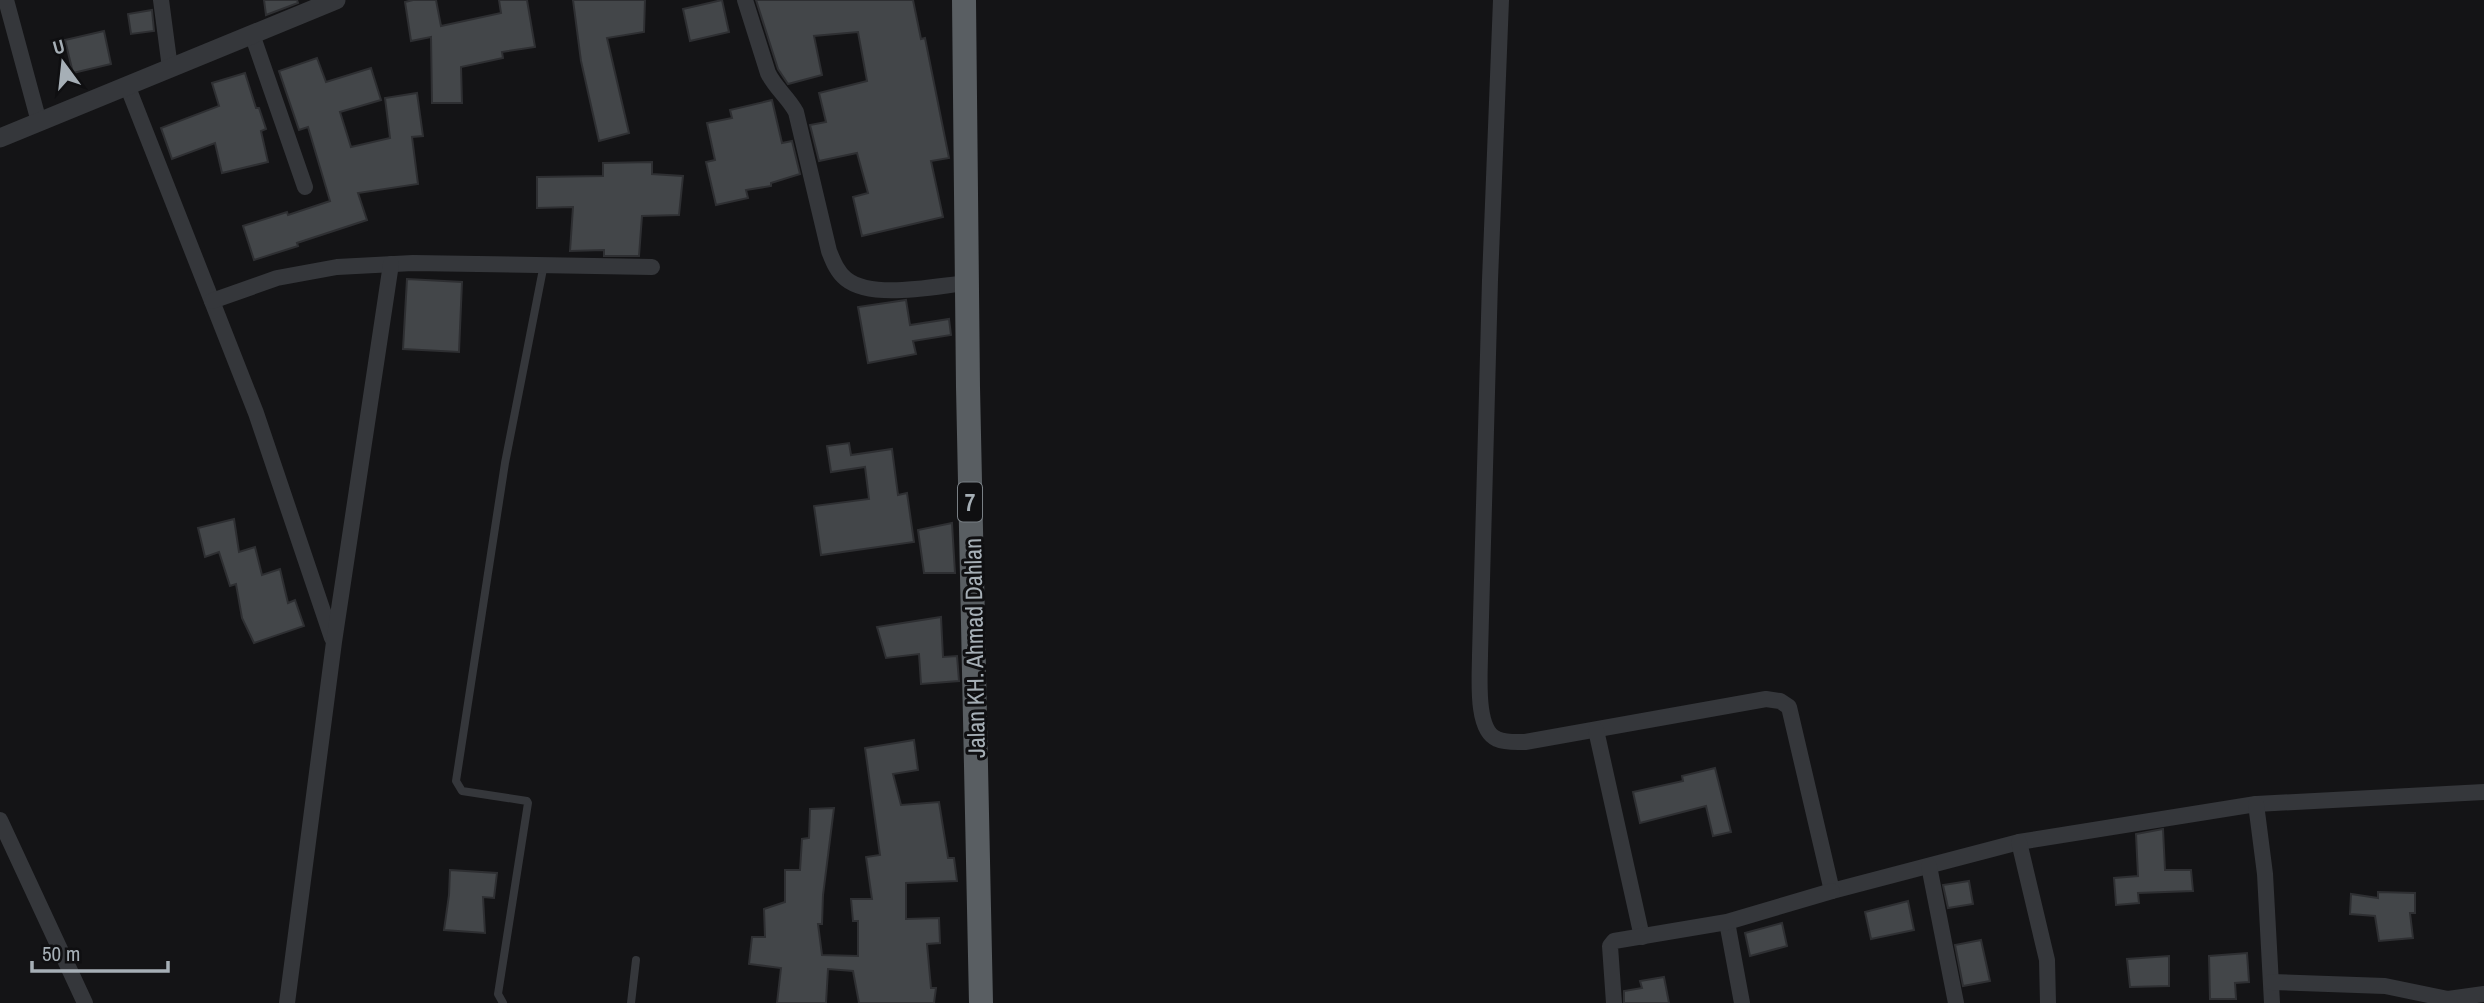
<svg xmlns="http://www.w3.org/2000/svg" width="2484" height="1003" font-family="'Archivo Narrow',sans-serif">
<style>
.building{fill:#434649;stroke:#2e2f32;stroke-width:2}
.lines{fill:none;stroke-linecap:round;stroke-linejoin:round}
.service{stroke:#35373b;stroke-width:8}
.minor{stroke:#35373b;stroke-width:16}
.tertiary{stroke:#35373b;stroke-width:19}
.trunk{stroke:#595e62;stroke-width:24}
.labels{text-anchor:middle;dominant-baseline:central;stroke-width:6;stroke-linejoin:round;paint-order:stroke}
.shield{fill:#0f0f11;stroke:#797f84;stroke-width:2}
.shield-label{font-size:23px;font-weight:bold;fill:#a6afb6}
.street-label{font-size:24px;fill:#a6afb6;stroke:#0f0f11}
</style>
<rect width="100%" height="100%" fill="#141416"/>
<!-- building -->
<g class="building">
<path d="M 264,0 L 297,0 L 298,3 L 266,15 Z"/>
<path d="M 413,0 L 436,0 L 441,26 L 501,13 L 499,0 L 527,0 L 535,47 L 502,52 L 503,58 L 461,67 L 462,103 L 432,103 L 431,37 L 411,41 L 405,2 Z"/>
<path d="M 573,0 L 645,0 L 644,32 L 607,38 L 629,133 L 599,141 L 581,61 Z"/>
<path d="M 722,0 L 729,32 L 690,41 L 683,9 Z"/>
<path d="M 756,0 L 913,0 L 921,39 L 925,38 L 949,158 L 931,161 L 943,217 L 862,236 L 853,197 L 868,193 L 857,153 L 819,161 L 810,125 L 826,122 L 819,93 L 867,81 L 858,32 L 814,36 L 822,75 L 788,84 L 778,69 Z"/>
<path d="M 152,10 L 154,31 L 131,34 L 128,14 Z"/>
<path d="M 104,31 L 111,64 L 73,73 L 65,40 Z"/>
<path d="M 317,58 L 326,82 L 371,68 L 381,100 L 340,112 L 351,147 L 390,138 L 385,98 L 417,93 L 423,136 L 412,137 L 418,184 L 358,193 L 367,220 L 297,243 L 298,246 L 254,260 L 243,226 L 287,212 L 288,215 L 330,201 L 308,127 L 299,130 L 279,71 Z"/>
<path d="M 245,73 L 256,108 L 259,108 L 266,129 L 261,131 L 268,162 L 222,173 L 215,143 L 172,159 L 161,128 L 219,106 L 212,83 Z"/>
<path d="M 772,100 L 782,143 L 792,141 L 800,174 L 771,183 L 771,186 L 746,190 L 748,198 L 716,205 L 706,162 L 715,160 L 707,123 L 732,118 L 730,110 Z"/>
<path d="M 652,162 L 652,174 L 683,176 L 679,215 L 642,216 L 639,256 L 604,256 L 604,250 L 570,251 L 573,207 L 537,208 L 537,177 L 603,176 L 603,163 Z"/>
<path d="M 407,279 L 462,282 L 459,352 L 403,349 Z"/>
<path d="M 906,300 L 910,325 L 949,319 L 951,335 L 913,341 L 916,354 L 868,363 L 858,307 Z"/>
<path d="M 849,443 L 851,455 L 892,449 L 898,495 L 907,493 L 914,542 L 821,555 L 814,506 L 869,499 L 865,467 L 831,472 L 827,446 Z"/>
<path d="M 234,519 L 239,552 L 255,547 L 262,575 L 280,569 L 288,603 L 295,600 L 304,626 L 254,643 L 242,618 L 236,584 L 230,586 L 219,552 L 205,557 L 198,528 Z"/>
<path d="M 952,523 L 955,573 L 924,573 L 918,530 Z"/>
<path d="M 941,617 L 943,657 L 957,656 L 959,681 L 921,684 L 919,654 L 886,658 L 877,627 Z"/>
<path d="M 914,740 L 918,770 L 893,774 L 901,805 L 939,802 L 948,858 L 954,858 L 957,881 L 906,883 L 906,919 L 939,918 L 940,943 L 927,944 L 931,988 L 936,988 L 934,1003 L 859,1003 L 853,971 L 828,969 L 826,1003 L 777,1003 L 781,968 L 749,964 L 752,937 L 765,937 L 764,909 L 785,902 L 785,870 L 800,870 L 802,839 L 809,838 L 810,809 L 834,808 L 823,895 L 822,924 L 818,924 L 822,955 L 858,956 L 858,921 L 853,921 L 851,899 L 872,899 L 866,857 L 880,855 L 865,748 Z"/>
<path d="M 1715,768 L 1731,832 L 1713,836 L 1706,806 L 1640,823 L 1633,792 L 1683,781 L 1682,776 Z"/>
<path d="M 2163,829 L 2165,870 L 2191,870 L 2193,891 L 2138,893 L 2139,903 L 2116,905 L 2114,878 L 2138,876 L 2136,834 Z"/>
<path d="M 450,870 L 497,873 L 494,898 L 483,897 L 485,933 L 444,930 L 449,895 Z"/>
<path d="M 1969,881 L 1973,904 L 1948,908 L 1943,885 Z"/>
<path d="M 2378,892 L 2415,893 L 2415,913 L 2410,913 L 2413,938 L 2379,941 L 2375,916 L 2350,914 L 2351,894 L 2378,898 Z"/>
<path d="M 1908,901 L 1914,930 L 1871,939 L 1865,912 Z"/>
<path d="M 1782,923 L 1787,946 L 1750,956 L 1745,933 Z"/>
<path d="M 1981,940 L 1990,981 L 1963,986 L 1955,945 Z"/>
<path d="M 2247,953 L 2249,982 L 2235,983 L 2236,999 L 2210,999 L 2209,956 Z"/>
<path d="M 2169,956 L 2169,986 L 2130,987 L 2127,959 Z"/>
<path d="M 1664,977 L 1669,1003 L 1624,1003 L 1624,991 L 1642,988 L 1640,981 Z"/>
</g>
<g class="lines">
<!-- service -->
<g class="service">
<path d="M 503,1003 L 498,994 L 528,803 L 527,801 L 462,791 L 456,781 L 505,463 L 544,264"/>
<path d="M 631,1003 L 636,960"/>
</g>
<!-- minor -->
<g class="minor">
<path d="M 6,0 L 39,122"/>
<path d="M 161,0 L 170,68"/>
<path d="M 745,0 L 768,73 C 775,88 788,97 796,112 L 829,251 C 833,261 837,272 846,279 C 872,300 935,286 967,283"/>
<path d="M 1501,0 L 1490,280 L 1480,655 C 1480,676 1475,730 1497,739 C 1506,743 1516,742 1525,742 L 1766,699 L 1780,701 L 1789,707 L 1832,891 L 2019,842 L 2256,804 L 2484,792"/>
<path d="M 252,34 L 305,187"/>
<path d="M 127,85 L 256,413 L 332,638"/>
<path d="M 212,301 L 277,278 L 337,267 L 413,263 L 652,267"/>
<path d="M 1596,730 L 1642,937"/>
<path d="M 2256,804 L 2265,874 L 2272,1003"/>
<path d="M 0,820 L 85,1003"/>
<path d="M 2019,842 L 2047,960 L 2048,1003"/>
<path d="M 1929,866 L 1956,1003"/>
<path d="M 1727,922 L 1742,1003"/>
<path d="M 2271,982 L 2385,986 L 2448,999 L 2484,994"/>
<path d="M 287,1003 L 334,642 L 391,264"/>
<path d="M 1614,1003 L 1610,946 L 1614,941 L 1727,922 L 1832,891"/>
</g>
<!-- tertiary -->
<path class="tertiary" d="M 0,138 L 336,0"/>
<!-- trunk -->
<path class="trunk" d="M 964,0 L 968,387 L 981,1003"/>
</g>
<g class="labels">
<!-- shield labels -->
<rect class="shield" x="958" y="482.5" width="24" height="39" rx="5"/>
<g class="shield-label">
<text x="970" y="502">7</text>
</g>
<!-- street labels -->
<g class="street-label">
<text transform="translate(974 648) rotate(-91)">Jalan KH. Ahmad Dahlan</text>
</g>
</g>
<!-- north arrow -->
<g transform="translate(63 63) rotate(345)" stroke="#0f0f11" stroke-width="5" paint-order="stroke">
<path d="M0-5L12 26L0 18L-12 26Z" fill="#a6afb6"/>
<text y="-10" font-size="19" font-weight="bold" text-anchor="middle" fill="#a6afb6">U</text>
</g>
<!-- scale -->
<path d="M32 961v10h136v-10" fill="none" stroke="#a6afb6" stroke-width="3.5"/>
<text x="42" y="961" font-size="21" fill="#a6afb6" stroke="#0f0f11" stroke-width="5" paint-order="stroke">50 m</text>
</svg>
